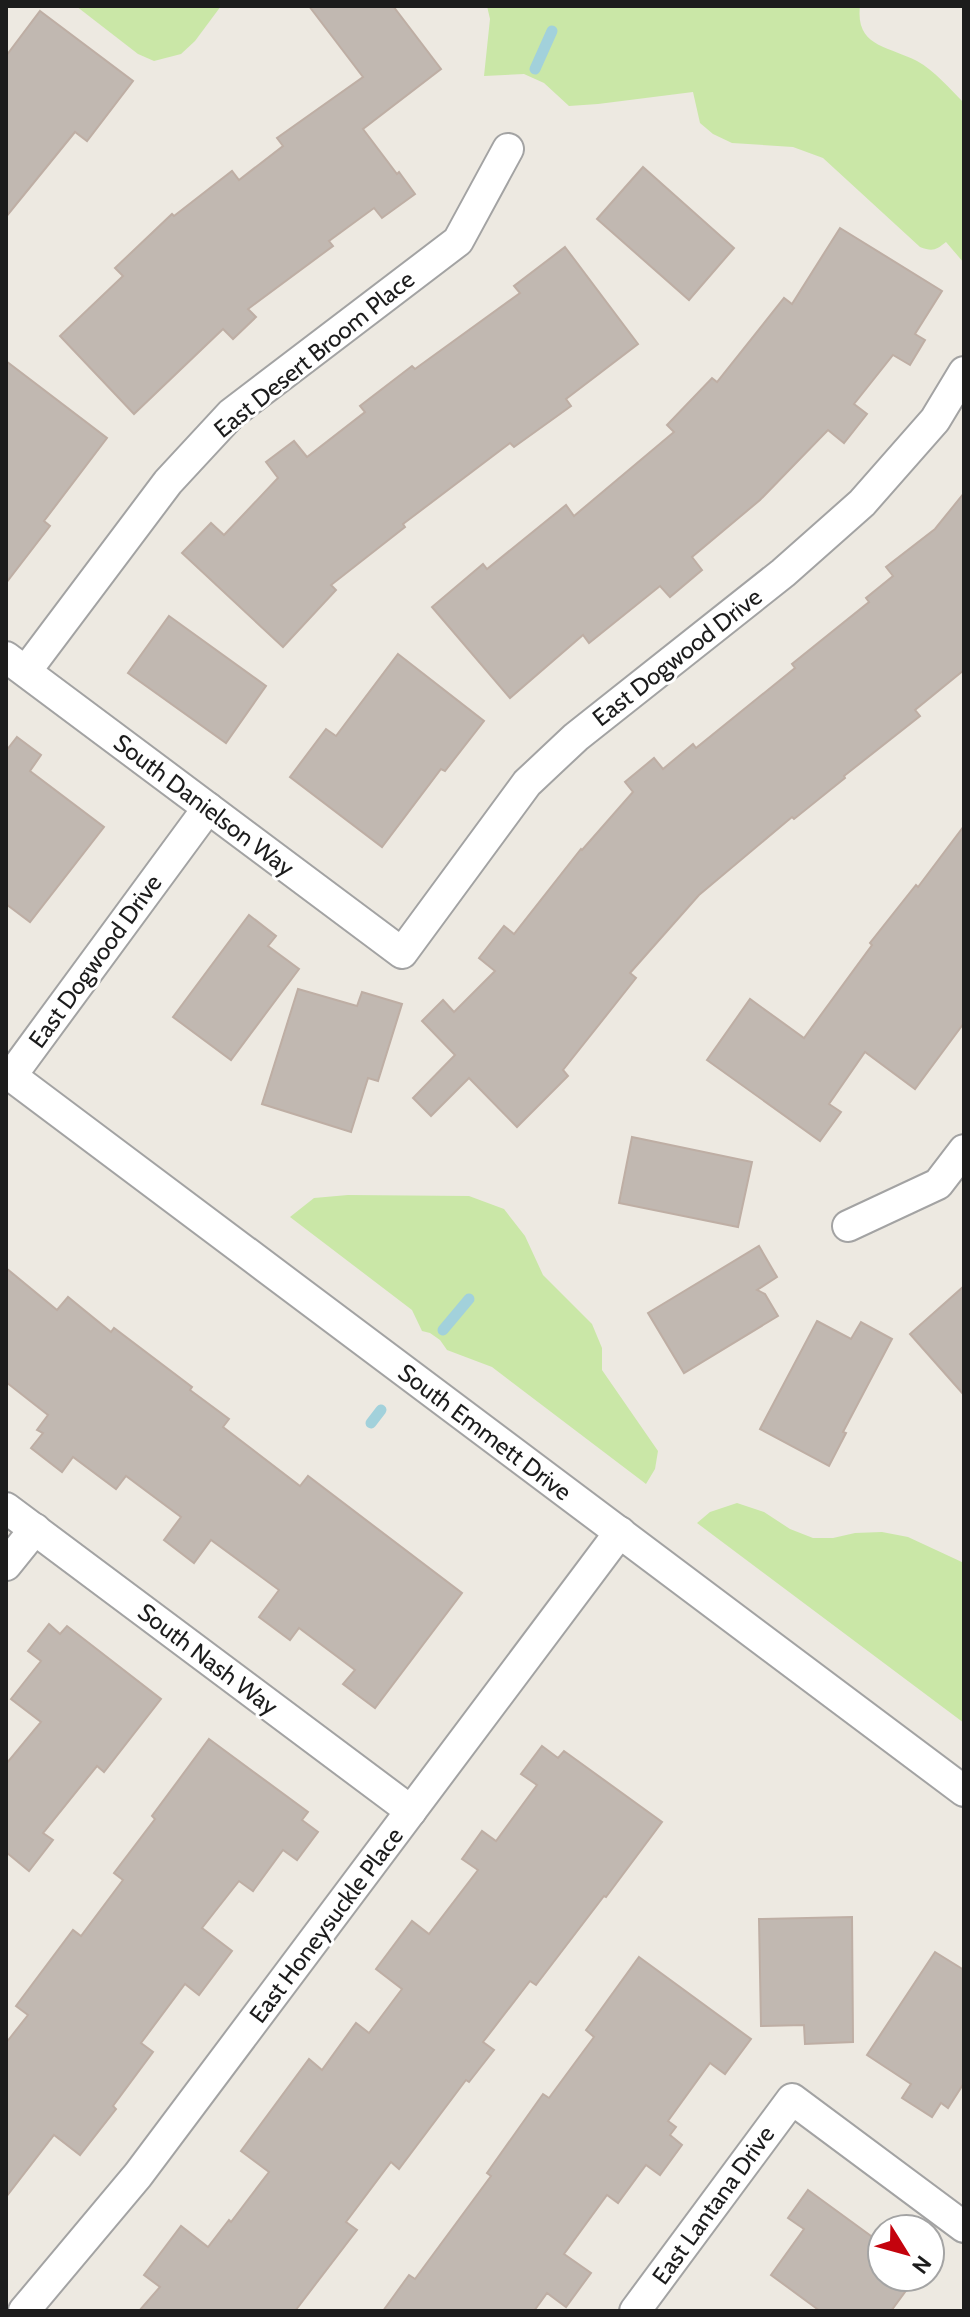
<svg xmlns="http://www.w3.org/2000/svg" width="970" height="2317" font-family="Cabin,sans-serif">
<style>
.grass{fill:#cae7a7}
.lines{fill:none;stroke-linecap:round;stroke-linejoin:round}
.stream{stroke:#a2d1db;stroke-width:11}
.building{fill:#c1b8b1;stroke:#beaea4;stroke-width:2}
.street-casing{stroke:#a3a3a3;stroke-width:34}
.street{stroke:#fff;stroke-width:30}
.labels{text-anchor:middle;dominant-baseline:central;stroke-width:6;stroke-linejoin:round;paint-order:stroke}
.street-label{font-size:24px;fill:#1c1c1c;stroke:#fff}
</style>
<rect width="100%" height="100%" fill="#ede9e1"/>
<!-- grass -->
<g class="grass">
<path d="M 76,6 L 221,6 L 195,41 L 181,54 L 154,61 L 138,54 Z"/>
<path d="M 487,6 L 860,6 C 855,47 889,46 917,61 C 935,71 949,88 964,103 L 964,263 L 946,242 C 936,250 933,252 920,247 L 823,158 L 793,147 L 732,143 L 713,134 L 700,123 L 693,92 L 598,104 L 569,106 L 544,83 L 524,74 L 484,76 L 490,19 Z"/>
<path d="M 348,1195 L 469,1196 L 504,1209 L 525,1236 L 543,1275 L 592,1324 L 602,1348 L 602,1370 L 658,1451 L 655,1469 L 646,1484 L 492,1367 L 447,1350 L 440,1340 L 430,1333 L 422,1331 L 412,1310 L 290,1217 L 314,1198 Z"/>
<path d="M 737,1503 L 764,1512 L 790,1529 L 813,1538 L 833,1538 L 855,1533 L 882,1532 L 908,1537 L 964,1563 L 964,1723 L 697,1523 L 710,1512 Z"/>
</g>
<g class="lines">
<!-- stream -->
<g class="stream">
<path d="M 535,69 L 552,31"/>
<path d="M 443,1330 L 469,1299"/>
<path d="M 371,1423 L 381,1410"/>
</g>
</g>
<!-- building -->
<g class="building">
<path d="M 309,6 L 393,6 L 441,69 L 363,129 L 397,174 L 399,172 L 415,194 L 382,218 L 374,208 L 329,241 L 333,246 L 248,309 L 256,317 L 233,339 L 223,329 L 134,414 L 60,336 L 123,276 L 115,268 L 172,214 L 174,216 L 232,171 L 239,180 L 283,146 L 277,138 L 363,77 Z"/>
<path d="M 40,11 L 133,81 L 87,141 L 75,132 L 6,217 L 6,56 Z"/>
<path d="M 643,167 L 734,248 L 689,300 L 597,219 Z"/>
<path d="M 840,228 L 942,291 L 915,334 L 925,340 L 910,365 L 893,355 L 854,404 L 867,414 L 844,443 L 828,430 L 760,500 L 692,557 L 702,570 L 670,597 L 660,586 L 589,643 L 583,635 L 510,698 L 432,607 L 483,564 L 487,569 L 566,505 L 574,516 L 674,432 L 667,425 L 712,378 L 717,382 L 784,298 L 792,304 Z"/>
<path d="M 565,247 L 638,344 L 566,399 L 571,406 L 514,447 L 510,443 L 403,524 L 405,527 L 331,585 L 336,590 L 283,647 L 182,553 L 211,523 L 224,535 L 278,478 L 266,462 L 294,441 L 307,457 L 365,412 L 360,406 L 412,366 L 415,369 L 520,293 L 514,286 Z"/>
<path d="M 6,361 L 107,438 L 44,521 L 50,526 L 6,583 Z"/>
<path d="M 964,493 L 964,670 L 915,710 L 920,716 L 844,776 L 845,778 L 794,819 L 792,817 L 699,895 L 630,973 L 636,978 L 563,1070 L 568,1076 L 517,1127 L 469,1078 L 431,1116 L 413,1098 L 455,1055 L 422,1021 L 443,1000 L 454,1012 L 495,971 L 479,958 L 504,926 L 514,934 L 581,849 L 582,850 L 633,792 L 625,782 L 654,758 L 663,769 L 693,744 L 696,748 L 795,668 L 792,664 L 869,602 L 866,598 L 893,576 L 886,567 L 935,529 Z"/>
<path d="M 169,616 L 266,686 L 226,743 L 128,673 Z"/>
<path d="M 398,654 L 484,721 L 445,771 L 441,769 L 382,847 L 290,777 L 326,729 L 336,736 Z"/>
<path d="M 17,737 L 41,755 L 30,771 L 104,827 L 30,922 L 6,904 L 6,751 Z"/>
<path d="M 964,826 L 964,1023 L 915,1089 L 865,1052 L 829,1104 L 841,1112 L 820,1141 L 707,1060 L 750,999 L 804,1038 L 872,945 L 870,943 L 916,885 L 918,887 Z"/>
<path d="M 249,915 L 276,936 L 268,946 L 299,969 L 231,1060 L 173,1017 Z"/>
<path d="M 298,989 L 357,1006 L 362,992 L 402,1004 L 378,1081 L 368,1078 L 351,1132 L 262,1104 Z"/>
<path d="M 632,1137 L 752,1162 L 738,1227 L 619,1203 Z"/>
<path d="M 759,1246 L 777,1277 L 757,1290 L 765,1294 L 778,1316 L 684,1373 L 648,1313 Z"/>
<path d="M 6,1268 L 57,1310 L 68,1297 L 111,1332 L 114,1328 L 192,1387 L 190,1390 L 229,1419 L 223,1427 L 300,1486 L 308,1476 L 462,1593 L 375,1708 L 343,1684 L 355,1670 L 299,1628 L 290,1640 L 259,1617 L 279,1590 L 211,1540 L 194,1563 L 164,1540 L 181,1517 L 126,1476 L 116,1489 L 73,1457 L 62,1472 L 31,1448 L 43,1433 L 37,1430 L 48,1415 L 6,1382 Z"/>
<path d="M 964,1286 L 964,1395 L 910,1334 Z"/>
<path d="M 817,1321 L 851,1339 L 861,1322 L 892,1339 L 843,1432 L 846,1433 L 829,1466 L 760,1429 Z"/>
<path d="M 49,1624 L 60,1634 L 67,1626 L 161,1699 L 104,1772 L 97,1766 L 43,1833 L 53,1840 L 29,1871 L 6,1852 L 6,1764 L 41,1722 L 11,1699 L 41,1661 L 28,1651 Z"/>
<path d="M 209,1739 L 308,1812 L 302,1820 L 318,1832 L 297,1860 L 283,1850 L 253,1891 L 239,1881 L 202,1928 L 232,1951 L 199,1995 L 185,1984 L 141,2043 L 153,2052 L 113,2106 L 116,2109 L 80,2155 L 54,2135 L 6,2197 L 6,2043 L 28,2015 L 16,2006 L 73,1930 L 81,1936 L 123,1880 L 114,1873 L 155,1819 L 152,1816 Z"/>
<path d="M 542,1746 L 558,1758 L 564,1751 L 662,1822 L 606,1897 L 604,1896 L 536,1985 L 530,1981 L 483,2042 L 494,2050 L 469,2082 L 466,2080 L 399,2169 L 391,2162 L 346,2222 L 357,2230 L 295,2311 L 139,2311 L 160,2287 L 144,2275 L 181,2226 L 208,2247 L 229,2220 L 231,2222 L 269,2172 L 241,2151 L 309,2059 L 322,2070 L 356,2023 L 369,2033 L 402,1989 L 376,1969 L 412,1921 L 429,1934 L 478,1870 L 462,1859 L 482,1831 L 496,1841 L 537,1785 L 521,1774 Z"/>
<path d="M 852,1917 L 853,2042 L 805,2044 L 804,2025 L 761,2026 L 759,1919 Z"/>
<path d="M 935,1952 L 964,1970 L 964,2083 L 948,2108 L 941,2103 L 932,2117 L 902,2098 L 911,2084 L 867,2055 Z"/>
<path d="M 639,1957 L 751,2039 L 725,2074 L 710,2063 L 668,2121 L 676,2127 L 670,2135 L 682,2145 L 660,2175 L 646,2165 L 618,2203 L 607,2195 L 564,2254 L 591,2273 L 566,2307 L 547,2293 L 534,2311 L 383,2311 L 409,2275 L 415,2279 L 491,2176 L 487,2173 L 543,2094 L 549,2098 L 594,2037 L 586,2030 Z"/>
<path d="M 808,2190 L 882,2244 L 882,2277 L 916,2277 L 891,2311 L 820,2311 L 771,2275 L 804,2229 L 788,2218 Z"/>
</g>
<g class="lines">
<!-- street casing -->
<g class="street-casing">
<g id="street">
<path d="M 6,657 L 402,953 L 527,783 L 576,737 L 783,573 L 862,503 L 935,420 L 964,372"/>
<path d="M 26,671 L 168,482 L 231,414 L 458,241 L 508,149"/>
<path d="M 6,1072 L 964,1791"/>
<path d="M 11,1076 L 208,808"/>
<path d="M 848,1226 L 938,1184 L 964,1150"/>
<path d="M 6,1508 L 411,1811"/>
<path d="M 6,1565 L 35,1529"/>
<path d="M 24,2311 L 138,2175 L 620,1532"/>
<path d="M 635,2311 L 792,2099 L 964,2227"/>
</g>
</g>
<!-- street -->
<use href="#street" class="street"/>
</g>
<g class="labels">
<!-- street labels -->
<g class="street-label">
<text transform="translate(314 354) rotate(-39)">East Desert Broom Place</text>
<text transform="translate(677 657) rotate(-38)">East Dogwood Drive</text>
<text transform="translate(204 805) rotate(37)">South Danielson Way</text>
<text transform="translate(95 961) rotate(-54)">East Dogwood Drive</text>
<text transform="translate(485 1432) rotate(37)">South Emmett Drive</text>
<text transform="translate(208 1659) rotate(37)">South Nash Way</text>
<text transform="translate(326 1925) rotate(-53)">East Honeysuckle Place</text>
<text transform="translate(713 2205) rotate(-54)">East Lantana Drive</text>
</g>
</g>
<!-- border -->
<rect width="970" height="2317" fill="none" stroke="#1c1c1c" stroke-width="16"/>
<!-- north arrow -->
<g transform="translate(906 2253) rotate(127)"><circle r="38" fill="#ffffff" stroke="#a4a4a4" stroke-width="2"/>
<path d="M0-6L14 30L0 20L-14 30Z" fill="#c4030d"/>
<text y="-12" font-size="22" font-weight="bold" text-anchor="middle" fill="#1c1c1c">N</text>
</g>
</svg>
